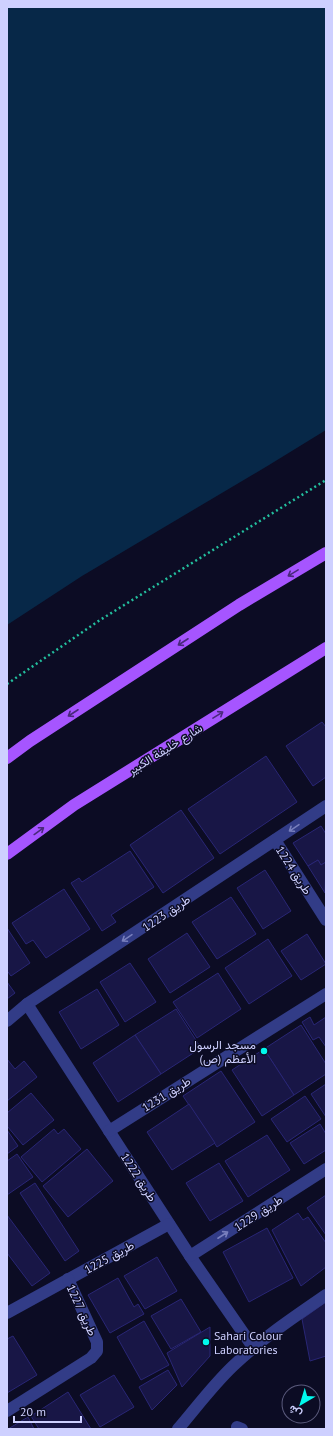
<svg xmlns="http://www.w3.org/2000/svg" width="333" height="1436" font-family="'PT Sans',Vazirmatn,sans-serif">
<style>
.water{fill:#072848}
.building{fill:#181646;stroke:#292675}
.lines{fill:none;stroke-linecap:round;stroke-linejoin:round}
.path{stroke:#23bf9e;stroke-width:2.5;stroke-dasharray:2 3;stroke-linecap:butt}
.minor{stroke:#323c87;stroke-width:12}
.major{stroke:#a655ff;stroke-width:12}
.oneway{stroke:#4a297c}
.oneway2{stroke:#787fbd}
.poi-dot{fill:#00f9ed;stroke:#0c0c24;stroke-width:1.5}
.labels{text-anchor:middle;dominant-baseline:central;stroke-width:3;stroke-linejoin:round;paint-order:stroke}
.street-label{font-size:12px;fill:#ced0ff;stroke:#0c0c24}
.poi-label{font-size:12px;fill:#ced0ff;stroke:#0c0c24;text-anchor:end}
</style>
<rect width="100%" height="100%" fill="#0c0c24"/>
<!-- water -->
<path class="water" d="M 7,7 L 326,7 L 326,430 L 269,465 L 82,576 L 7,625 Z"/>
<!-- building -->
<g class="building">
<path d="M 322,722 L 326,727 L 326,777 L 313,786 L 286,746 Z"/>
<path d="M 266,756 L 297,802 L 220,854 L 188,809 Z"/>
<path d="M 181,810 L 214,858 L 163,893 L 130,845 Z"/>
<path d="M 321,826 L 326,834 L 326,862 L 321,865 L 318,860 L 308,866 L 293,843 Z"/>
<path d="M 130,851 L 154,887 L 111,915 L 116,922 L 102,931 L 71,883 L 79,878 L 82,882 Z"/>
<path d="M 318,860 L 321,865 L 326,862 L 325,893 L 308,866 Z"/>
<path d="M 265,870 L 291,911 L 263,929 L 237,888 Z"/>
<path d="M 64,889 L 90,929 L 46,958 L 33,940 L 26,944 L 12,923 Z"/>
<path d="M 231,897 L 256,934 L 217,959 L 192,922 Z"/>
<path d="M 7,928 L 30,963 L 11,976 L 8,972 L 7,973 Z"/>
<path d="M 187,933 L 210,967 L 170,993 L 148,959 Z"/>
<path d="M 307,934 L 326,964 L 301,980 L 281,951 Z"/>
<path d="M 268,939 L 292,976 L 249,1004 L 225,968 Z"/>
<path d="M 130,963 L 156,1002 L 125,1022 L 100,982 Z"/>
<path d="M 218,973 L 241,1009 L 197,1038 L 173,1002 Z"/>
<path d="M 7,982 L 15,993 L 7,999 Z"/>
<path d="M 97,989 L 119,1025 L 81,1049 L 59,1012 Z"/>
<path d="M 176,1009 L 201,1048 L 161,1074 L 135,1035 Z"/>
<path d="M 310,1017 L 314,1025 L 326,1017 L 326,1047 L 319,1037 L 313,1040 L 302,1022 Z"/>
<path d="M 301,1025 L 326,1064 L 326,1074 L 294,1095 L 264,1049 Z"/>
<path d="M 135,1035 L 161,1074 L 118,1102 L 93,1063 Z"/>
<path d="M 264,1049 L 294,1095 L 262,1116 L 232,1070 Z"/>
<path d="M 7,1059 L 15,1069 L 24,1061 L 37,1077 L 7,1101 Z"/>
<path d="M 221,1071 L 255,1122 L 217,1147 L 183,1096 Z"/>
<path d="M 326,1084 L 326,1117 L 311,1094 Z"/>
<path d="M 31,1093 L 54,1120 L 23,1145 L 7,1126 L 7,1113 Z"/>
<path d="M 305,1096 L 321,1119 L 287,1142 L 271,1119 Z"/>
<path d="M 189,1104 L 215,1143 L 172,1170 L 147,1132 Z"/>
<path d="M 320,1124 L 326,1134 L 326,1150 L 304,1164 L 290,1143 Z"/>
<path d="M 54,1129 L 58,1134 L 64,1129 L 81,1149 L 42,1182 L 21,1157 Z"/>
<path d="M 7,1130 L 18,1146 L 7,1154 Z"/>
<path d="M 267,1135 L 290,1170 L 248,1197 L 225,1161 Z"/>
<path d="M 87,1149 L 113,1181 L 68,1217 L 43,1186 Z"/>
<path d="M 17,1154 L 33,1177 L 7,1195 L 7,1161 Z"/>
<path d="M 219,1163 L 243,1201 L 210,1221 L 186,1183 Z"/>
<path d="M 35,1183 L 79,1251 L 65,1261 L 20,1193 Z"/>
<path d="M 326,1195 L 326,1235 L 307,1208 Z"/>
<path d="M 298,1213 L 303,1220 L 308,1217 L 326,1243 L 326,1267 L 301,1286 L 272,1230 Z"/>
<path d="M 7,1215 L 50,1273 L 32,1286 L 7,1253 Z"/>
<path d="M 267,1228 L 293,1278 L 249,1302 L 223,1252 Z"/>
<path d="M 157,1257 L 177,1291 L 145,1309 L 124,1276 Z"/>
<path d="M 118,1278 L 134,1307 L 138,1304 L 144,1314 L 110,1333 L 88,1295 Z"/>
<path d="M 181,1299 L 201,1332 L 171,1349 L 151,1316 Z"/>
<path d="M 326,1302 L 326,1356 L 310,1361 L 302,1319 Z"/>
<path d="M 144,1321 L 169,1365 L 141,1380 L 117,1337 Z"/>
<path d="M 210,1327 L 210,1356 L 182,1387 L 167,1353 Z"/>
<path d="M 13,1336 L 37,1375 L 7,1393 L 7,1339 Z"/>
<path d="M 168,1370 L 177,1385 L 152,1410 L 139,1387 Z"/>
<path d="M 114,1375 L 134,1407 L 100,1427 L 80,1395 Z"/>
<path d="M 68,1392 L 91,1429 L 39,1429 L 31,1416 Z"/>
<path d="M 28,1417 L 34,1429 L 8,1429 Z"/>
</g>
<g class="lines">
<!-- path -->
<path class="path" d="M 7,684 L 100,620 L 326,480"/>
<!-- minor -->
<g class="minor">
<path d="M 275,840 L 326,920"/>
<path d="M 27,1004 L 190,1256 L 253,1347"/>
<path d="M 7,1021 L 27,1004 L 326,806"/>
<path d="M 109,1131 L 326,994"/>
<path d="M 190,1256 L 326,1169"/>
<path d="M 7,1313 L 169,1224"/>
<path d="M 7,1411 L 91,1358 L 97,1351 L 97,1342 L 68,1279"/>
<path d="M 237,1427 L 242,1429"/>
<path d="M 178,1429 C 196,1408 213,1385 233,1366 C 261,1339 294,1317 326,1295"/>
</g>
<!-- major -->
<g class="major">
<path d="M 7,758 L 30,741 L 239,605 L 326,553"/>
<path d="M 7,854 L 74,805 L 326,648"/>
</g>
</g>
<!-- one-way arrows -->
<defs><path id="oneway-shaft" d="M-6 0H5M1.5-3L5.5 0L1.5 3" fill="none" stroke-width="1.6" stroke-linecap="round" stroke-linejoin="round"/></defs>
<g class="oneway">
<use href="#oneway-shaft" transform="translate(293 573) rotate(149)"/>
<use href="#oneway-shaft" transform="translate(183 642) rotate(147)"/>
<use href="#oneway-shaft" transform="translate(73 713) rotate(147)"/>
<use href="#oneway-shaft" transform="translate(218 715) rotate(-32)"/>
<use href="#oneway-shaft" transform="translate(39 831) rotate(-36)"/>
</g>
<g class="oneway2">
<use href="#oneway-shaft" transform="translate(294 828) rotate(146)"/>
<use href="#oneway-shaft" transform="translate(127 938) rotate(146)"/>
<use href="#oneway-shaft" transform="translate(223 1235) rotate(-33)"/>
</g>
<!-- markers -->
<g class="poi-dot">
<circle cx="264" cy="1051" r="4"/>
<circle cx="206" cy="1342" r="4"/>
</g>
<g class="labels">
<!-- street labels -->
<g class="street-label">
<text transform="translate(165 749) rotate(-32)">شارع خليفة الكبير</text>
<text transform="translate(294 870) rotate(57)">طريق 1224</text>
<text transform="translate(166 913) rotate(-34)">طريق 1223</text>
<text transform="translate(166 1094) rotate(-32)">طريق 1231</text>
<text transform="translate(139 1177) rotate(57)">طريق 1222</text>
<text transform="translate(258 1213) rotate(-33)">طريق 1229</text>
<text transform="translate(109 1257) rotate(-29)">طريق 1225</text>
<text transform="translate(82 1310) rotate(65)">طريق 1227</text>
</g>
<!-- poi labels -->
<g class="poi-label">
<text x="256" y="1044">مسجد الرسول<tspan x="256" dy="14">الأعظم (ص)</tspan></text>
<text x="214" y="1335" text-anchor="start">Sahari Colour<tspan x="214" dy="14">Laboratories</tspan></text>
</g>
</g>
<!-- border -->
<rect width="333" height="1436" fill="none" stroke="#ced0ff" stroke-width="16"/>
<!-- north arrow -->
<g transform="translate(301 1404) rotate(218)"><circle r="19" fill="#0c0c24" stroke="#5a5a7c"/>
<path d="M0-3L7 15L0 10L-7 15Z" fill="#00f9ed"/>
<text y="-6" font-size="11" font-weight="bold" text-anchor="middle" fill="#ced0ff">ش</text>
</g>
<!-- scale -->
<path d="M14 1416v6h67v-6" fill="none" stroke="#ced0ff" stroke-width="2"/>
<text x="20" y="1416" font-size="12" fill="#ced0ff" stroke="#0c0c24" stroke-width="3" paint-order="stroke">20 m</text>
</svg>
